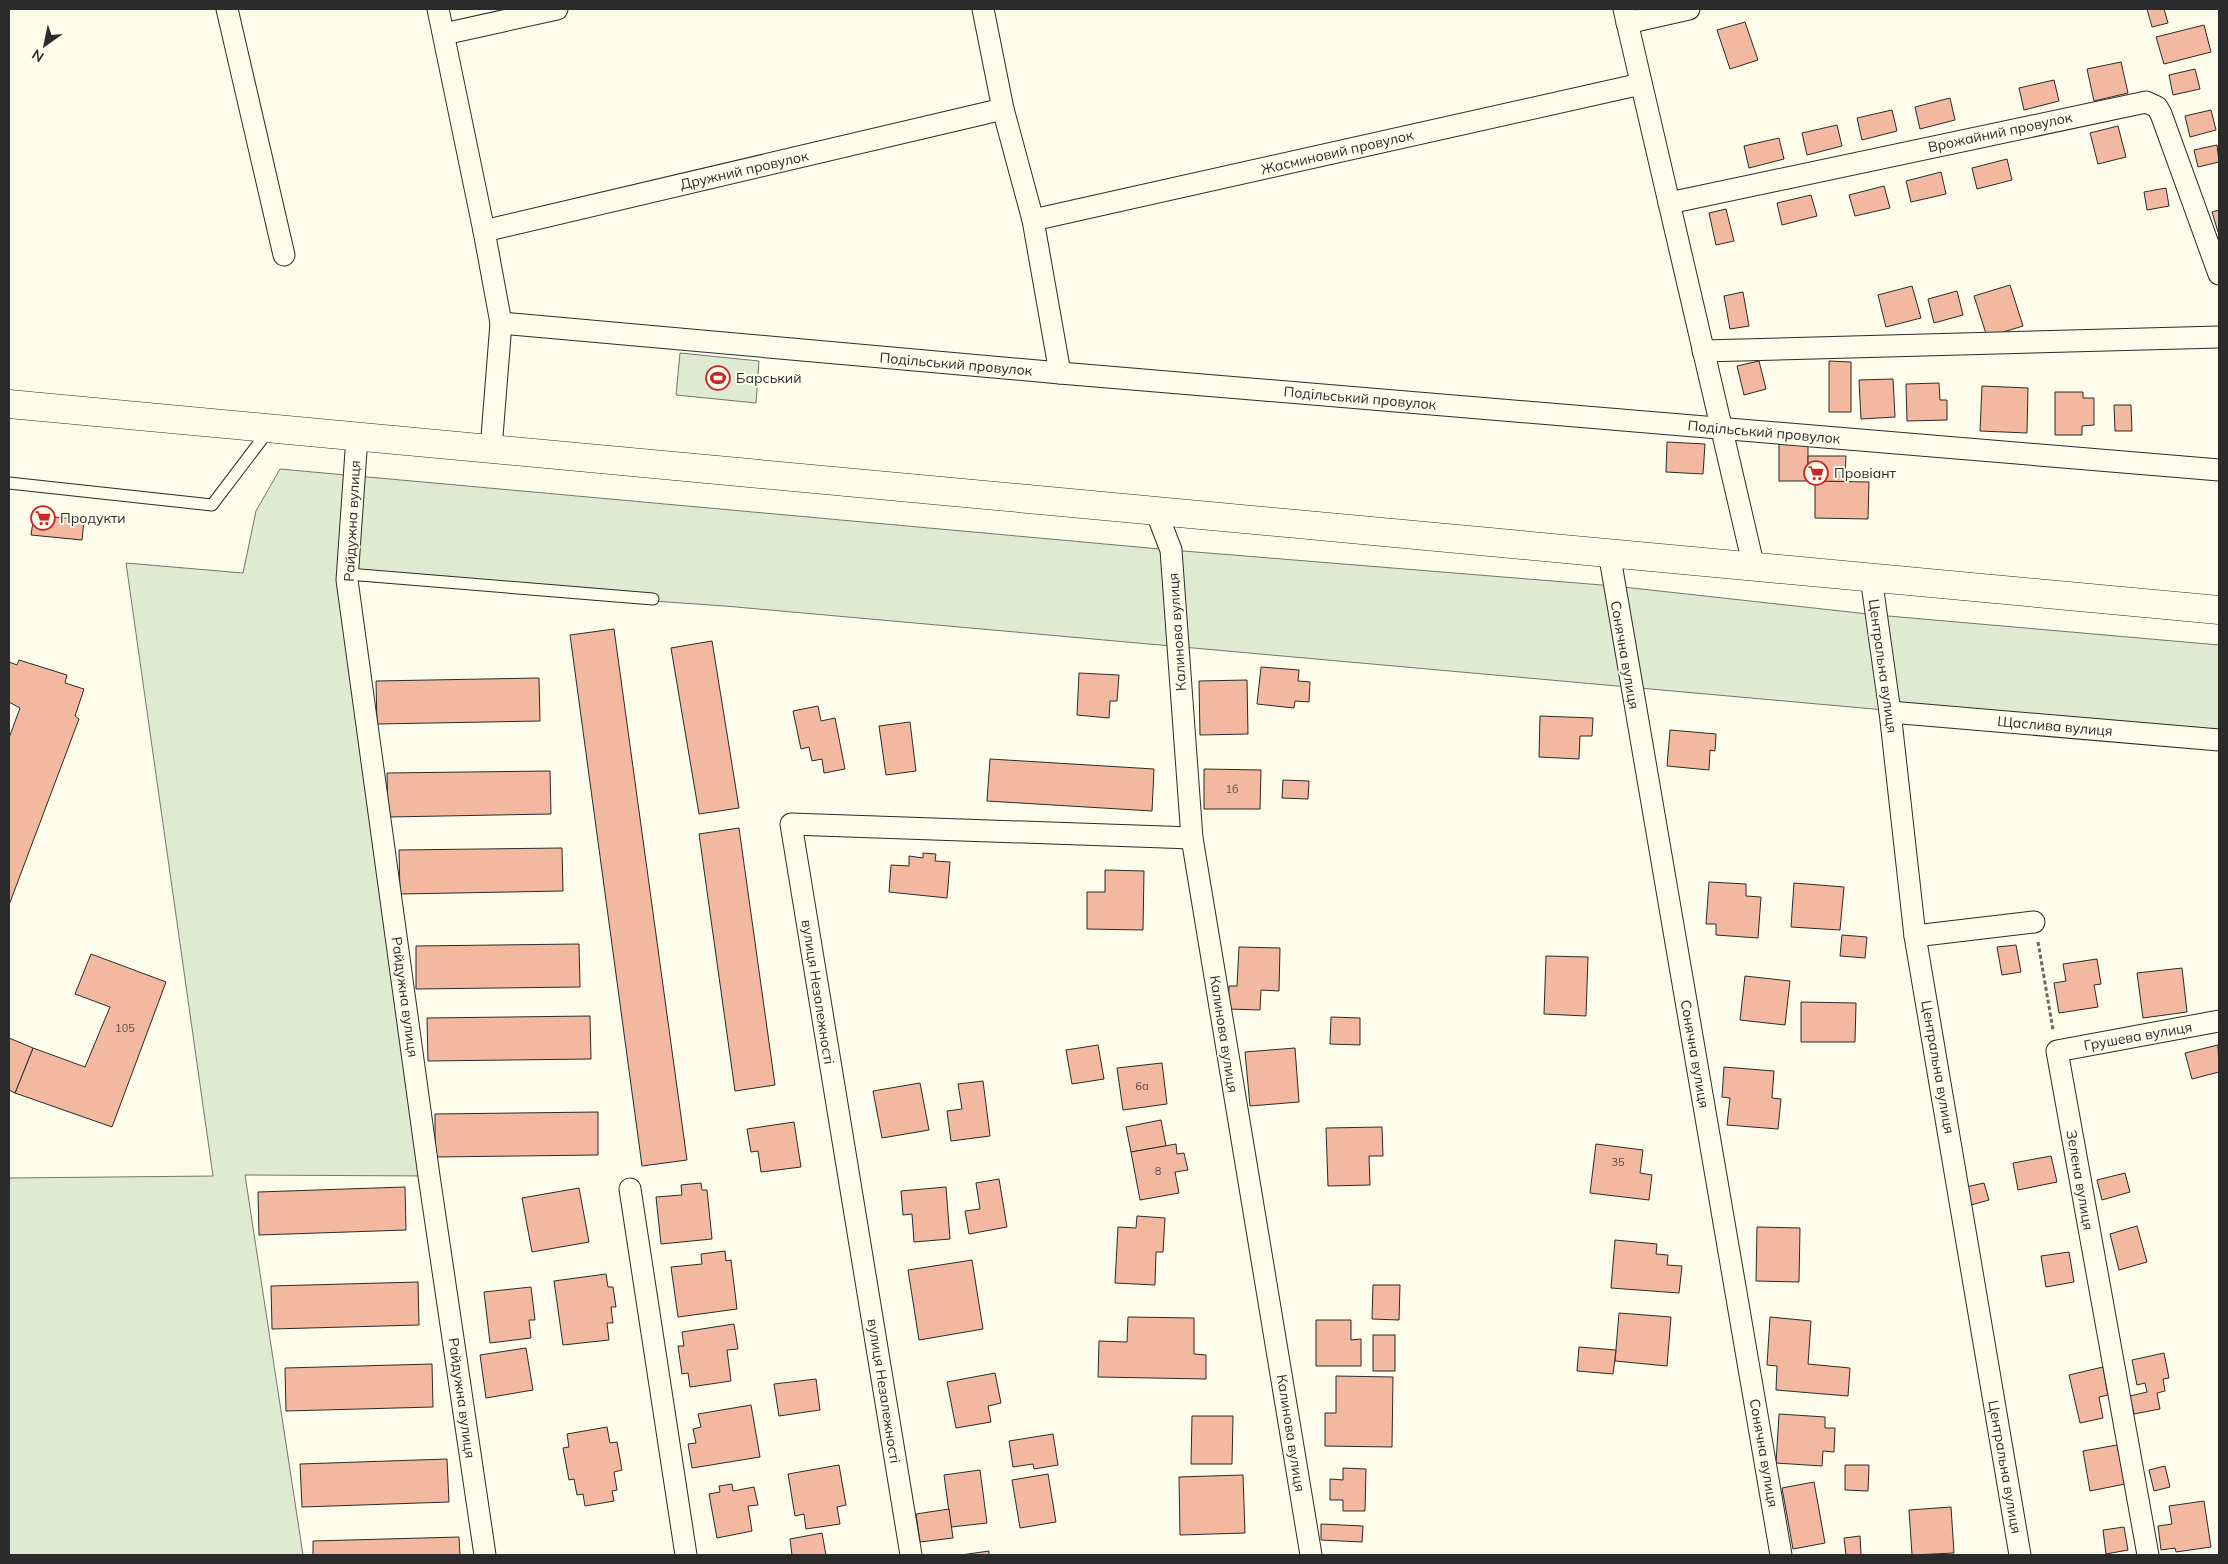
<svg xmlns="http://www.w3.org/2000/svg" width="2228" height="1564" font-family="Mulish,sans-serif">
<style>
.green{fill:#deebd1;stroke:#74746e}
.building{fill:#f2b8a0;stroke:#2b2b2b}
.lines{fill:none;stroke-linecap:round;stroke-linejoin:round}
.service-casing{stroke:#2b2b2b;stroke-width:13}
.minor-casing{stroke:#2b2b2b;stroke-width:23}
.trunk-casing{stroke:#2b2b2b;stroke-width:29}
.path{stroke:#6a6964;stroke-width:3;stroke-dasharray:4 2.5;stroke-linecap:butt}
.service{stroke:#fdfbea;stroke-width:11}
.minor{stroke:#fdfbea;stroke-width:21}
.trunk{stroke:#fdfbea;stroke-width:28}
.labels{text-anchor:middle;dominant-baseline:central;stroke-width:4;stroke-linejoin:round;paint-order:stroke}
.number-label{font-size:11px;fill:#5d4e48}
.street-label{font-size:14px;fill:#2b2b2b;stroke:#fdfbea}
.poi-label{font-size:14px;fill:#2b2b2b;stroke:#fdfbea;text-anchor:start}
</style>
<rect width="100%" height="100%" fill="#fdfbea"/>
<!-- green -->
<g class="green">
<path d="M 680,353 L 759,361 L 756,403 L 676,395 Z"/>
<path d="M 280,469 L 1171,550 L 1614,586 L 1877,615 L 2219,645 L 2219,740 L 725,606 L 348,580 L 429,1176 L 245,1175 L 303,1555 L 9,1555 L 9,1178 L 213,1176 L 126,563 L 243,573 L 256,511 Z"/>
</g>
<!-- building -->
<g class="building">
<path d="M 2147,9 L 2164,9 L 2168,23 L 2152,27 Z"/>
<path d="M 1745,22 L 1758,60 L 1730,69 L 1717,30 Z"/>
<path d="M 2204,25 L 2211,52 L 2164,64 L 2156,37 Z"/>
<path d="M 2121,62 L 2128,93 L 2094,101 L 2087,69 Z"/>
<path d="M 2195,69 L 2200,89 L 2173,95 L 2169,75 Z"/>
<path d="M 2054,80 L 2059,101 L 2024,110 L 2019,88 Z"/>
<path d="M 1950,98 L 1955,120 L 1920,129 L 1915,107 Z"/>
<path d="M 1892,110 L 1897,131 L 1862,140 L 1857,118 Z"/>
<path d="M 2211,110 L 2216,130 L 2190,137 L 2185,116 Z"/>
<path d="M 1837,125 L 1842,146 L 1807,155 L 1802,133 Z"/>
<path d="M 2118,126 L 2126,157 L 2098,164 L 2090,133 Z"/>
<path d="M 1779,138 L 1784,159 L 1749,168 L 1744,146 Z"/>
<path d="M 2217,145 L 2219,162 L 2198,167 L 2194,150 Z"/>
<path d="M 2007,159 L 2012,180 L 1977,189 L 1972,168 Z"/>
<path d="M 1941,172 L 1946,194 L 1911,202 L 1906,181 Z"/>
<path d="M 1884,186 L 1890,208 L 1855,216 L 1849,195 Z"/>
<path d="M 2166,188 L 2169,206 L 2147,210 L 2144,192 Z"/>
<path d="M 1811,195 L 1817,216 L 1782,225 L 1777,203 Z"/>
<path d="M 1726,209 L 1734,241 L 1716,245 L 1709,213 Z"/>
<path d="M 2219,210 L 2219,231 L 2218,232 L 2212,212 Z"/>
<path d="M 2010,285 L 2023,326 L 1987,337 L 1974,296 Z"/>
<path d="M 1912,286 L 1921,318 L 1886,327 L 1878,295 Z"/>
<path d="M 1957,291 L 1963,315 L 1934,323 L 1928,299 Z"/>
<path d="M 1743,292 L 1749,326 L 1730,329 L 1724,296 Z"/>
<path d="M 1759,361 L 1766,389 L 1744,395 L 1737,366 Z"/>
<path d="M 1829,361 L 1851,362 L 1851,412 L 1829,412 Z"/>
<path d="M 1893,379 L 1895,417 L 1861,419 L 1859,380 Z"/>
<path d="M 1939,383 L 1940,400 L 1947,400 L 1947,420 L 1907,421 L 1906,384 Z"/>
<path d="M 1982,386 L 2028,388 L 2027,433 L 1980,431 Z"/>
<path d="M 2055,392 L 2083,392 L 2083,398 L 2094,398 L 2094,425 L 2082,426 L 2082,435 L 2055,435 Z"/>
<path d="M 2114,405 L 2131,405 L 2132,431 L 2115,431 Z"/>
<rect x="1779" y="438" width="29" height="43"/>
<path d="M 1667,442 L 1705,444 L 1703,474 L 1666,472 Z"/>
<path d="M 1808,456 L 1846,456 L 1845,482 L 1808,481 Z"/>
<path d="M 1815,481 L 1869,482 L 1868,519 L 1815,518 Z"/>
<path d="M 34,515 L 84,520 L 82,540 L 31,535 Z"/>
<path d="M 614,629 L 687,1160 L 642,1166 L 570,635 Z"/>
<path d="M 712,641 L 739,808 L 699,814 L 671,648 Z"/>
<path d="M 19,660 L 67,675 L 65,683 L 84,689 L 75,716 L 79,719 L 9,905 L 9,738 L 20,708 L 9,702 L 9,662 L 17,665 Z"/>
<path d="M 1261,667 L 1299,670 L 1298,681 L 1310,682 L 1309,702 L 1295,701 L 1294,708 L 1257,704 Z"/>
<path d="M 1079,673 L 1119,675 L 1117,701 L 1110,701 L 1109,718 L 1077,715 Z"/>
<path d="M 539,678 L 540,721 L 377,724 L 376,681 Z"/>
<path d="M 1247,680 L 1248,734 L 1200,735 L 1199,681 Z"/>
<path d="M 818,706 L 821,721 L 835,718 L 845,769 L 824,773 L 822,759 L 812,761 L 809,747 L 801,749 L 793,711 Z"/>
<path d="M 1540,716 L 1593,718 L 1592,736 L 1580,736 L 1579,759 L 1539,757 Z"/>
<path d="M 910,722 L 916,771 L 886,775 L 879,726 Z"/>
<path d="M 1670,730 L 1716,734 L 1715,751 L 1710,750 L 1709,770 L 1667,766 Z"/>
<path d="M 990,759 L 1154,769 L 1152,811 L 987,801 Z"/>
<path d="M 1204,769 L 1261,770 L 1260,809 L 1204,809 Z"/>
<path d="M 550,771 L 551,814 L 388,817 L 387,773 Z"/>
<path d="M 1283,780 L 1309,781 L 1308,799 L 1282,798 Z"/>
<path d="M 739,828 L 775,1085 L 735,1091 L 699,834 Z"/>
<path d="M 562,848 L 563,891 L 400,894 L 399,850 Z"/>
<path d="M 923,853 L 936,854 L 935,861 L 950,862 L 947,898 L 889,892 L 891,865 L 909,866 L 909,856 L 923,858 Z"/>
<path d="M 1105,870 L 1144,871 L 1143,930 L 1087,929 L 1087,892 L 1105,892 Z"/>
<path d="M 1709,882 L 1746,884 L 1746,896 L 1761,897 L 1758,938 L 1716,935 L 1716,924 L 1706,924 Z"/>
<path d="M 1794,883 L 1844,887 L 1840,930 L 1791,927 Z"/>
<path d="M 1842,935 L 1867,937 L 1865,958 L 1840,956 Z"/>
<path d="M 579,944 L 580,987 L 416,989 L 416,946 Z"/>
<path d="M 2016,945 L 2021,972 L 2002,975 L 1997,947 Z"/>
<path d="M 1239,947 L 1280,948 L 1279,991 L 1261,990 L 1260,1010 L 1228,1009 L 1229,986 L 1237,986 Z"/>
<path d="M 91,954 L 166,982 L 112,1127 L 15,1093 L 33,1048 L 85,1067 L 110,1007 L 75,994 Z"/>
<path d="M 1546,956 L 1588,957 L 1586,1016 L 1544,1014 Z"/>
<path d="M 2097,959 L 2101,984 L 2094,985 L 2098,1007 L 2059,1013 L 2054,983 L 2066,981 L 2063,964 Z"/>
<path d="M 2182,968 L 2187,1012 L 2143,1018 L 2137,973 Z"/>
<path d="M 1745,976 L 1790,981 L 1785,1025 L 1740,1020 Z"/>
<path d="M 1801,1002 L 1856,1003 L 1855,1042 L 1801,1042 Z"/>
<path d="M 590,1016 L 591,1059 L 428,1061 L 427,1018 Z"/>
<path d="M 1331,1017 L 1360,1018 L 1360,1045 L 1330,1044 Z"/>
<path d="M 9,1038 L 33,1048 L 15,1093 L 9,1090 Z"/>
<path d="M 1098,1045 L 1104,1079 L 1072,1084 L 1066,1050 Z"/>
<path d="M 2218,1045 L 2219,1072 L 2192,1079 L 2185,1053 Z"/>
<path d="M 1295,1048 L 1299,1102 L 1250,1106 L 1245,1052 Z"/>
<path d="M 1162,1063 L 1167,1104 L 1123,1110 L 1117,1068 Z"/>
<path d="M 1724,1067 L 1774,1071 L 1772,1098 L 1781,1099 L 1778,1129 L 1727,1125 L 1730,1098 L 1722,1097 Z"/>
<path d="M 983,1081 L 990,1136 L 951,1141 L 947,1111 L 962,1109 L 958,1084 Z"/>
<path d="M 920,1083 L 929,1130 L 882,1138 L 873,1091 Z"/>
<path d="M 598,1112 L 598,1155 L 435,1157 L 435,1114 Z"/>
<path d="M 1161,1120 L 1166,1146 L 1131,1152 L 1126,1127 Z"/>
<path d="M 794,1122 L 801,1167 L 761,1172 L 758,1151 L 751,1152 L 747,1129 Z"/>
<path d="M 1382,1127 L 1383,1156 L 1369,1156 L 1370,1185 L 1328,1186 L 1326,1128 Z"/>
<path d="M 1176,1144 L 1177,1154 L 1184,1153 L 1188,1170 L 1175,1172 L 1179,1193 L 1140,1200 L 1131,1152 Z"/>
<path d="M 1596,1144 L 1643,1150 L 1640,1173 L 1652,1175 L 1649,1200 L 1590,1193 Z"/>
<path d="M 2051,1156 L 2057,1182 L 2018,1190 L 2013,1163 Z"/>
<path d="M 2125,1173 L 2130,1192 L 2102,1200 L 2097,1180 Z"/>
<path d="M 999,1179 L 1007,1227 L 969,1234 L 965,1211 L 980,1209 L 976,1183 Z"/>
<path d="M 701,1183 L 702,1190 L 707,1190 L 712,1239 L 661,1244 L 656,1197 L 682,1195 L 681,1185 Z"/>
<path d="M 1984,1183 L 1989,1200 L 1971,1205 L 1966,1187 Z"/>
<path d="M 405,1187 L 406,1230 L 259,1235 L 258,1192 Z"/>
<path d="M 946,1187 L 950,1239 L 914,1242 L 912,1214 L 903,1215 L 901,1191 Z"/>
<path d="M 579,1188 L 589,1242 L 532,1252 L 522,1198 Z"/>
<path d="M 1137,1216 L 1165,1218 L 1163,1252 L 1156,1252 L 1155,1285 L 1115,1283 L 1118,1227 L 1136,1228 Z"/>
<path d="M 2137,1226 L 2147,1262 L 2119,1270 L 2110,1234 Z"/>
<path d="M 1757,1227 L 1800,1228 L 1799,1282 L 1756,1281 Z"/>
<path d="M 1615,1240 L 1657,1244 L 1656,1254 L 1668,1255 L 1667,1265 L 1682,1266 L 1679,1293 L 1611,1288 Z"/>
<path d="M 725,1251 L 726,1261 L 731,1260 L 737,1309 L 678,1317 L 671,1267 L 702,1264 L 701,1254 Z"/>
<path d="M 2069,1252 L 2074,1282 L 2046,1287 L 2041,1256 Z"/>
<path d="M 972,1260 L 983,1329 L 919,1340 L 908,1270 Z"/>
<path d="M 606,1274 L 608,1287 L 613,1287 L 616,1307 L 611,1307 L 613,1323 L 607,1323 L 609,1340 L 563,1345 L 554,1281 Z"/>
<path d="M 418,1282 L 419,1325 L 272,1329 L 271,1286 Z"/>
<path d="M 1373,1285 L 1400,1285 L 1399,1320 L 1372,1319 Z"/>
<path d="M 531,1287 L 535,1320 L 529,1320 L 531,1338 L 490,1343 L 484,1292 Z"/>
<path d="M 1619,1313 L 1671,1317 L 1667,1366 L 1615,1361 Z"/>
<path d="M 1128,1317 L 1194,1318 L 1194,1354 L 1206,1355 L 1206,1379 L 1098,1377 L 1099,1341 L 1127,1342 Z"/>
<path d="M 1770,1317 L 1811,1321 L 1808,1364 L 1850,1368 L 1848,1396 L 1776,1390 L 1777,1366 L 1767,1365 Z"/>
<path d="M 1316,1320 L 1351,1320 L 1351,1340 L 1361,1339 L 1361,1366 L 1316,1366 Z"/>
<path d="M 734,1324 L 738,1349 L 727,1350 L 731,1381 L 690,1387 L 688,1373 L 682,1374 L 678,1346 L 684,1346 L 682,1332 Z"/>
<rect x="1373" y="1335" width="22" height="36"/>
<path d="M 1579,1347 L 1616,1350 L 1613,1374 L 1577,1371 Z"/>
<path d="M 526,1348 L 533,1390 L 486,1398 L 480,1355 Z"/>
<path d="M 2164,1353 L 2169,1378 L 2163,1379 L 2165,1391 L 2157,1393 L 2160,1409 L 2134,1414 L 2130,1396 L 2147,1392 L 2145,1383 L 2137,1385 L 2132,1360 Z"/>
<path d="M 432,1364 L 433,1407 L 286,1411 L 285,1368 Z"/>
<path d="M 2103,1367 L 2108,1395 L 2099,1397 L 2103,1418 L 2080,1423 L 2069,1375 Z"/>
<path d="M 995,1373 L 1001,1403 L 988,1406 L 991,1422 L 956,1428 L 947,1382 Z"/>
<path d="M 1336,1376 L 1393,1377 L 1392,1447 L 1325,1446 L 1325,1413 L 1336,1413 Z"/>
<path d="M 816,1379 L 820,1410 L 779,1416 L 774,1384 Z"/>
<path d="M 751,1405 L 760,1457 L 692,1468 L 688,1444 L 696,1443 L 693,1429 L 701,1427 L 698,1414 Z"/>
<path d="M 1779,1414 L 1825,1417 L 1825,1428 L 1835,1428 L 1834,1452 L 1823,1451 L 1822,1466 L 1776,1463 Z"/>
<path d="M 1192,1416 L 1233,1416 L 1232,1464 L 1191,1464 Z"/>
<path d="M 607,1427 L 610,1443 L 617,1442 L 622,1470 L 614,1472 L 617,1490 L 612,1491 L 614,1501 L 585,1506 L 583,1494 L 577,1495 L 574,1479 L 569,1480 L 563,1448 L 569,1447 L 567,1434 Z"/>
<path d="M 1053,1434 L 1058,1465 L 1034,1469 L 1033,1464 L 1013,1467 L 1009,1441 Z"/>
<path d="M 2117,1445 L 2125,1484 L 2090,1491 L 2083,1451 Z"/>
<path d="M 447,1459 L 449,1502 L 302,1507 L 300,1464 Z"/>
<path d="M 839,1465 L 846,1505 L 837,1507 L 840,1524 L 806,1529 L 804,1514 L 795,1516 L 788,1474 Z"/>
<path d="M 1845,1465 L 1869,1465 L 1868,1491 L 1845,1490 Z"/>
<path d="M 2165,1466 L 2170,1487 L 2154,1491 L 2149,1470 Z"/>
<path d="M 1343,1468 L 1366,1469 L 1365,1511 L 1343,1511 L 1343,1500 L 1330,1500 L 1330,1479 L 1343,1480 Z"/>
<path d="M 980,1470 L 987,1523 L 951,1527 L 944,1475 Z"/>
<path d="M 1048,1474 L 1056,1522 L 1020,1528 L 1012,1480 Z"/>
<path d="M 1243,1475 L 1245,1533 L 1180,1535 L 1179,1477 Z"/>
<path d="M 1814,1482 L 1825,1543 L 1793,1549 L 1782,1488 Z"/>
<path d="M 732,1484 L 733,1491 L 754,1487 L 758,1505 L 748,1506 L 752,1531 L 717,1538 L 709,1494 L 720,1492 L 719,1486 Z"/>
<path d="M 2204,1501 L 2211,1547 L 2176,1552 L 2175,1548 L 2161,1550 L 2158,1526 L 2172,1524 L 2169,1506 Z"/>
<path d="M 1951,1507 L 1954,1553 L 1912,1555 L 1909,1510 Z"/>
<path d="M 949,1509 L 953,1538 L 920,1542 L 916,1514 Z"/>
<path d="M 1321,1524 L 1363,1526 L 1362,1542 L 1321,1540 Z"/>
<path d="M 2124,1527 L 2128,1550 L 2106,1554 L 2103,1530 Z"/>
<path d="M 822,1533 L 826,1555 L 792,1555 L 790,1539 Z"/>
<path d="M 1860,1536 L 1861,1555 L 1846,1555 L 1844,1538 Z"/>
<path d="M 459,1537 L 460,1555 L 313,1555 L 313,1541 Z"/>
<path d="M 989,1551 L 989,1555 L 961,1555 Z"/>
</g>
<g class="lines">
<!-- service casing -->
<g class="service-casing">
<g id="service">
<path d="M 9,483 L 212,505 L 269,430"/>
<path d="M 348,574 L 653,599"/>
</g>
</g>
<!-- minor casing -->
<g class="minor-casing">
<g id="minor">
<path d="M 227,9 L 284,255"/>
<path d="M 438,9 L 484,231 L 501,323 L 491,449"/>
<path d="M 983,9 L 1003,109 L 1033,220 L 1060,373"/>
<path d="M 1624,9 L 1754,568"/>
<path d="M 1627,23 L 1689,9"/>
<path d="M 444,34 L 557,9"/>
<path d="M 1669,203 L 2146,102 L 2157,107 L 2161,114 L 2219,274"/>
<path d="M 1033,220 L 1641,84"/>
<path d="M 484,231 L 1003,109"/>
<path d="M 501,323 L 1060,373 L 2219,470"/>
<path d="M 1703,351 L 2219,337"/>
<path d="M 357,437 L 347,580 L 429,1176 L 485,1555"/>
<path d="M 1156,511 L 1171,550 L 1192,838 L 1311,1555"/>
<path d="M 1609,552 L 1781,1555"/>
<path d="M 1871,577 L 1890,712 L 1915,936 L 2020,1555"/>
<path d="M 1890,712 L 2219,740"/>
<path d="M 1915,936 L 2034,922"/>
<path d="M 630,1189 L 686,1555"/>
<path d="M 911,1555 L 791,824 L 1192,838"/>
<path d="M 2148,1555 L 2057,1051 L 2219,1021"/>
</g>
</g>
<!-- trunk casing -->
<g class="trunk-casing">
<path id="trunk" d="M 9,404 L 2219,610"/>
</g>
<!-- path -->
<path class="path" d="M 2038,942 L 2053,1030"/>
<!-- service -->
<use href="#service" class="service"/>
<!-- minor -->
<use href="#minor" class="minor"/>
<!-- trunk -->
<use href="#trunk" class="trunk"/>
</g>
<!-- icons -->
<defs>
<g id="stadium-ring" transform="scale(1.25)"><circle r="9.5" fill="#fdfbea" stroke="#c62828" stroke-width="1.5"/><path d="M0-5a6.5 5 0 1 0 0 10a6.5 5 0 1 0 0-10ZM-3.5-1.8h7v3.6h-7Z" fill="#c62828"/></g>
<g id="supermarket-ring" transform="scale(1.25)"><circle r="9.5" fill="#fdfbea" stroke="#c62828" stroke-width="1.5"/><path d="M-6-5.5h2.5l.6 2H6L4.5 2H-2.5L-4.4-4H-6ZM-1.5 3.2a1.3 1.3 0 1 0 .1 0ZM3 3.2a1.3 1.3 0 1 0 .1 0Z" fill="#c62828"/></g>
</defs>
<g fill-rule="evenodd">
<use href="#stadium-ring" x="718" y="378"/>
<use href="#supermarket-ring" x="1816" y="473"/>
<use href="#supermarket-ring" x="43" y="518"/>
</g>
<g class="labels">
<!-- number labels -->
<g class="number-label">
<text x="1232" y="789">1б</text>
<text x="125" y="1028">105</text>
<text x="1142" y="1086">6а</text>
<text x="1618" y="1162">35</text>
<text x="1158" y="1171">8</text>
</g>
<!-- street labels -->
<g class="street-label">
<text transform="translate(2000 132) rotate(-12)">Врожайний провулок</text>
<text transform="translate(1337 152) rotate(-13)">Жасминовий провулок</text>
<text transform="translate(744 170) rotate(-13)">Дружний провулок</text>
<text transform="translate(956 364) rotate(5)">Подільський провулок</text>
<text transform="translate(1360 398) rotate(5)">Подільський провулок</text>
<text transform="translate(1764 432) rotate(5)">Подільський провулок</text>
<text transform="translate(352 521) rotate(-87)">Райдужна вулиця</text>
<text transform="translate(1177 632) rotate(-94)">Калинова вулиця</text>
<text transform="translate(1625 655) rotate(80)">Сонячна вулиця</text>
<text transform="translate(1883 666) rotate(82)">Центральна вулиця</text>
<text transform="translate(2055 726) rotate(5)">Щаслива вулиця</text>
<text transform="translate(818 992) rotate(81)">вулиця Незалежності</text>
<text transform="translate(405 997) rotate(82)">Райдужна вулиця</text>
<text transform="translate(1224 1034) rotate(81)">Калинова вулиця</text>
<text transform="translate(2138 1036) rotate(-10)">Грушева вулиця</text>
<text transform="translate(1695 1054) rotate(80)">Сонячна вулиця</text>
<text transform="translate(1938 1067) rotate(80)">Центральна вулиця</text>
<text transform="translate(2080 1180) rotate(80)">Зелена вулиця</text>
<text transform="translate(884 1391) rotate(81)">вулиця Незалежності</text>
<text transform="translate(462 1398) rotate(82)">Райдужна вулиця</text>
<text transform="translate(1291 1433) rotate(81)">Калинова вулиця</text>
<text transform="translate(1764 1453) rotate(80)">Сонячна вулиця</text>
<text transform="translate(2005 1467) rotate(80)">Центральна вулиця</text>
</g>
<!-- poi labels -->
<g class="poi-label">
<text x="736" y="378">Барський</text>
<text x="1834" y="473">Провіант</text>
<text x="60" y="518">Продукти</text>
</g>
</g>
<!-- border -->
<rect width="2228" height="1564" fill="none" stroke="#2b2b2b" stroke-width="20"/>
<!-- north arrow -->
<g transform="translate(45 45) rotate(213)" stroke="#fdfbea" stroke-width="4" paint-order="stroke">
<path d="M0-4L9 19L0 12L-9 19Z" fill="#2b2b2b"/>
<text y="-8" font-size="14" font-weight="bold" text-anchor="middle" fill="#2b2b2b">N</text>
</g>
</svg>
